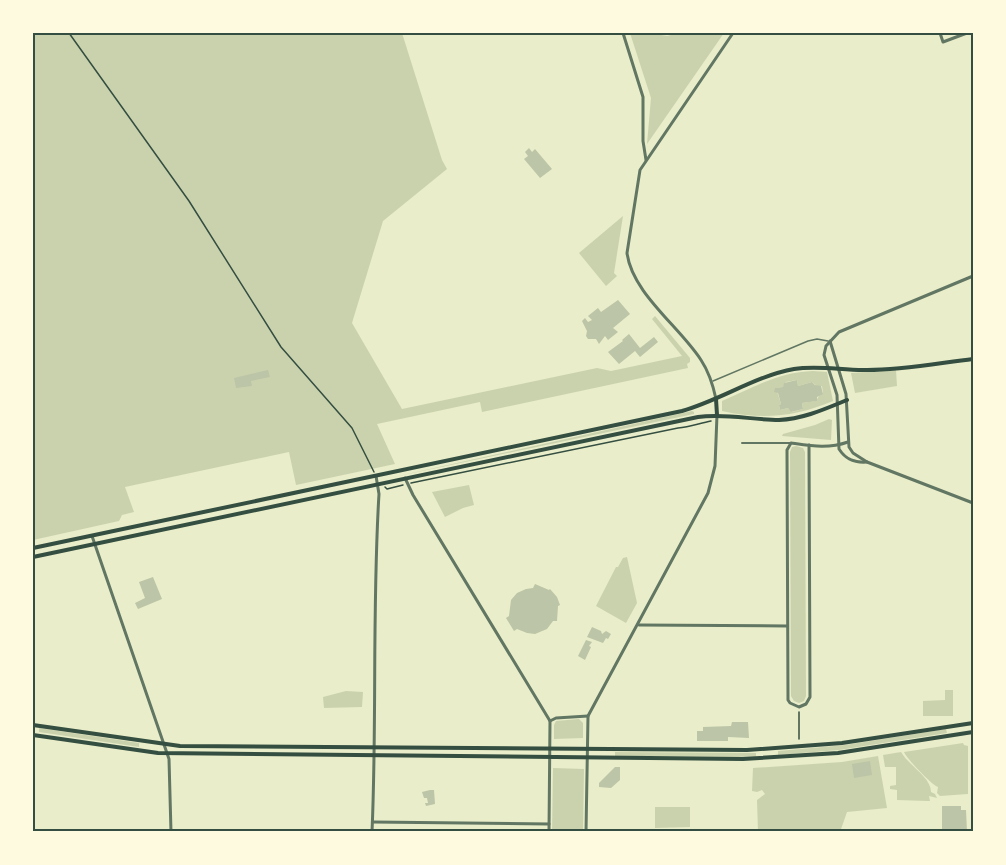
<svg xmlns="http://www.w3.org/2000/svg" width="1006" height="865" font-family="'Zilla Slab',serif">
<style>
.green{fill:#cad2ad;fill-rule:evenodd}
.building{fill:#bcc5a7}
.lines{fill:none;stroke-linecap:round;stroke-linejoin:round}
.path{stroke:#344e41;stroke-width:1.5}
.service{stroke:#617663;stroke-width:1.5}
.pedestrian{stroke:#617663;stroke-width:2}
.minor{stroke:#617663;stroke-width:3}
.secondary{stroke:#344e41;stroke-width:4}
.neatline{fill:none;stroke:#344e41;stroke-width:2}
</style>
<rect width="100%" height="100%" fill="#e9edc9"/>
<!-- green -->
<g class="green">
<path d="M 33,33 L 402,33 L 442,160 L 447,169 L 383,221 L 352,323 L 402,409 L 597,368 L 611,371 L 682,356 L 652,319 L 655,316 L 690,358 L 690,362 L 687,364 L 688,368 L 482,412 L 480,402 L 377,424 L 395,464 L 296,485 L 289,452 L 125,487 L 134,512 L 122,515 L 119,521 L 33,540 Z"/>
<path d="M 630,33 L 651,33 L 667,36 L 679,33 L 724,33 L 647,144 L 651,98 Z"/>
<path d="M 623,216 L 614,273 L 617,276 L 606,286 L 579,253 Z"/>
<path d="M 896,370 L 897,386 L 855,393 L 851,373 Z"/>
<path d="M 813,371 L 827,372 L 833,401 C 795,417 762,420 722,411 L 722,401 C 752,388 779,372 813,371 ZM 797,380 L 798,386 L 812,382 L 818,387 L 822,386 L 823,393 L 820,394 L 816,401 L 802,403 L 803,409 L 792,412 L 788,408 L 780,410 L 779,405 L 781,404 L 776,388 L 783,387 L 786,382 Z"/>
<path d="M 692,411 L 694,412 L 694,414 L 389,478 Z"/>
<path d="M 829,419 L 832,420 L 831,440 L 782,436 L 783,434 L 815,425 Z"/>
<path d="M 796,446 L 803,448 L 805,452 L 806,696 L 804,701 L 799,703 L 794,701 L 791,696 L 790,452 L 792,447 Z"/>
<path d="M 469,485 L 474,505 L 463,508 L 445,517 L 432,492 Z"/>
<path d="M 627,557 L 637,603 L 626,623 L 596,606 L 616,567 L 618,567 L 623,558 Z"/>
<path d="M 945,690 L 953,690 L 953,716 L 923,716 L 923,701 L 945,700 Z"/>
<path d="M 346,691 L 363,692 L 362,707 L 324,708 L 323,697 Z"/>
<path d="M 579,719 L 583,723 L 583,738 L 554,739 L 554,725 L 556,721 Z"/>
<path d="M 39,728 L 139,743 L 139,747 L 39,732 Z"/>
<path d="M 946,729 L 947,733 L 839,750 L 778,755 L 778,751 L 845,745 Z"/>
<path d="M 963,743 L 964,745 L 968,746 L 968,794 L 940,796 L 937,793 L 938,787 C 932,785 907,759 904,752 Z"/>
<path d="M 615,752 L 756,753 L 756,757 L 615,756 Z"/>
<path d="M 901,752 C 909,766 931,777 931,792 L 935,794 L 937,798 L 929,796 L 930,801 L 927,801 L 897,800 L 897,790 L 890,789 L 890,786 L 896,785 L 896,767 L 885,767 L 883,755 Z"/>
<path d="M 878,756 L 887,808 L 847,812 L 840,832 L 820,832 L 812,829 L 758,832 L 757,800 L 765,794 L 762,790 L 757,792 L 752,791 L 753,768 L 842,762 Z"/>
<path d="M 553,768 L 584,769 L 583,832 L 552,832 Z"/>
<path d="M 655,807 L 690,807 L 690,827 L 655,828 Z"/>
</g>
<!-- building -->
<g class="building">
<path d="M 529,148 L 532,152 L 535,149 L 552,169 L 540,178 L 524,159 L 528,156 L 525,152 Z"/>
<path d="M 618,300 L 630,314 L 613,328 L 618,332 L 608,340 L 605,336 L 599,344 L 596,339 L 588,339 L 586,336 L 587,331 L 582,321 L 585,318 L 588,322 L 592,320 L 588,316 L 598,308 L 601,312 Z"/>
<path d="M 629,334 L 640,348 L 654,337 L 658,342 L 640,357 L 635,351 L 619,364 L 608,352 L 623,341 L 622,340 Z"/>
<path d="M 268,370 L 270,377 L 251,381 L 252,386 L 236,388 L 234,378 Z"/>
<path d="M 797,380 L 798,386 L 812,382 L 815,385 L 821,386 L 823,394 L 817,397 L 817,401 L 802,403 L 803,409 L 791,412 L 788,408 L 780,410 L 779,405 L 781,404 L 778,393 L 774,392 L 775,388 L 783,387 L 784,383 Z"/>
<path d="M 153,577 L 162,599 L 138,609 L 135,603 L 145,598 L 139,582 Z"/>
<path d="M 535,584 L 549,590 L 550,589 L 557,597 L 560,605 L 558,606 L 557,621 L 553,621 L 547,629 L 535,634 L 527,633 L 517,629 L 514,631 L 506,618 L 509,616 L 511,600 L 517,593 L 526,589 L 533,588 Z"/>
<path d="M 592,627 L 601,631 L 602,634 L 606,631 L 611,634 L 608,639 L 606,638 L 603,643 L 587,637 Z"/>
<path d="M 586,640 L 592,642 L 589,646 L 591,647 L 585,660 L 578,656 Z"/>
<path d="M 732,722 L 748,722 L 749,738 L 728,737 L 728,741 L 697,741 L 697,731 L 703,731 L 703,727 L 731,726 Z"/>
<path d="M 870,761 L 872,775 L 854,778 L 852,764 Z"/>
<path d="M 615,767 L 620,767 L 620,780 L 611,788 L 599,787 L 599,783 Z"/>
<path d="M 430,790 L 434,790 L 435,804 L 426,806 L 425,803 L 428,803 L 427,798 L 424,798 L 422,792 Z"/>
<path d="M 942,806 L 961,806 L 961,810 L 966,810 L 967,832 L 942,832 Z"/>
</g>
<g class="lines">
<!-- path -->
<g class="path">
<path d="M 69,33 L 189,201 L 281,347 L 352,428 L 374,472"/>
<path d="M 411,483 L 678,428 C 690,427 700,423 711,421"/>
<path d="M 385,487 L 387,489 L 403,485"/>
<path d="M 799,739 L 799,712"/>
</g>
<!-- service -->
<path class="service" d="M 713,381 L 808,341 L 817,339 L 828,341"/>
<!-- pedestrian -->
<path class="pedestrian" d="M 742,443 L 791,443"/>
<!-- minor -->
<g class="minor">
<path d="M 623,33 L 643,97 L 643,141 L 646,160"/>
<path d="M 940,33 L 943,42 L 967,33"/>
<path d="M 830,341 L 846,394 L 849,447 L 853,453 L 867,462 L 973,503"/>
<path d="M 716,399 C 713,385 709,372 701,360 C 680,327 632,293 627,253 L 640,170 L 733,33"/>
<path d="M 809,445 L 810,697 L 806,704 L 799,707 L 790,703 L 788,700 L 787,450 L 791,443 C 812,446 828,449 848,442"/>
<path d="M 867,462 C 855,463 846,460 839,449 L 837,395 L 824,355 L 826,346 L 839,332 L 973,276"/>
<path d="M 405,478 L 413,495 L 550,721 L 549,832"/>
<path d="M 92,536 L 169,759 L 171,832"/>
<path d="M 639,625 L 787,626"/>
<path d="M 550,721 L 556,718 L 588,716"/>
<path d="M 373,822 L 549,824"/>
<path d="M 372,832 C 377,720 372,606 379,494 L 376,476"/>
<path d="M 586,832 L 588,716 L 708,493 L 715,466 L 717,415"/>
</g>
<!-- secondary -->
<g class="secondary">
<path d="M 716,399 L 717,415"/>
<path d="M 33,548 L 682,411 C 721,400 755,376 794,369 C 817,365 840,370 863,370 C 897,371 939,363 973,359"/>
<path d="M 33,557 L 698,417 C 725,413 752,420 779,420 C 803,419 825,409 847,400"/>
<path d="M 33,725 L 180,746 L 747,750 L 842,743 L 973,723"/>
<path d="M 33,735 L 158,753 L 743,759 L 838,753 L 973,732"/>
</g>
</g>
<!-- border -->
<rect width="1006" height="865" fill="none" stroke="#fefae0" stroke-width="69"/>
<rect x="34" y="34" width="938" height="796" class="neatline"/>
</svg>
